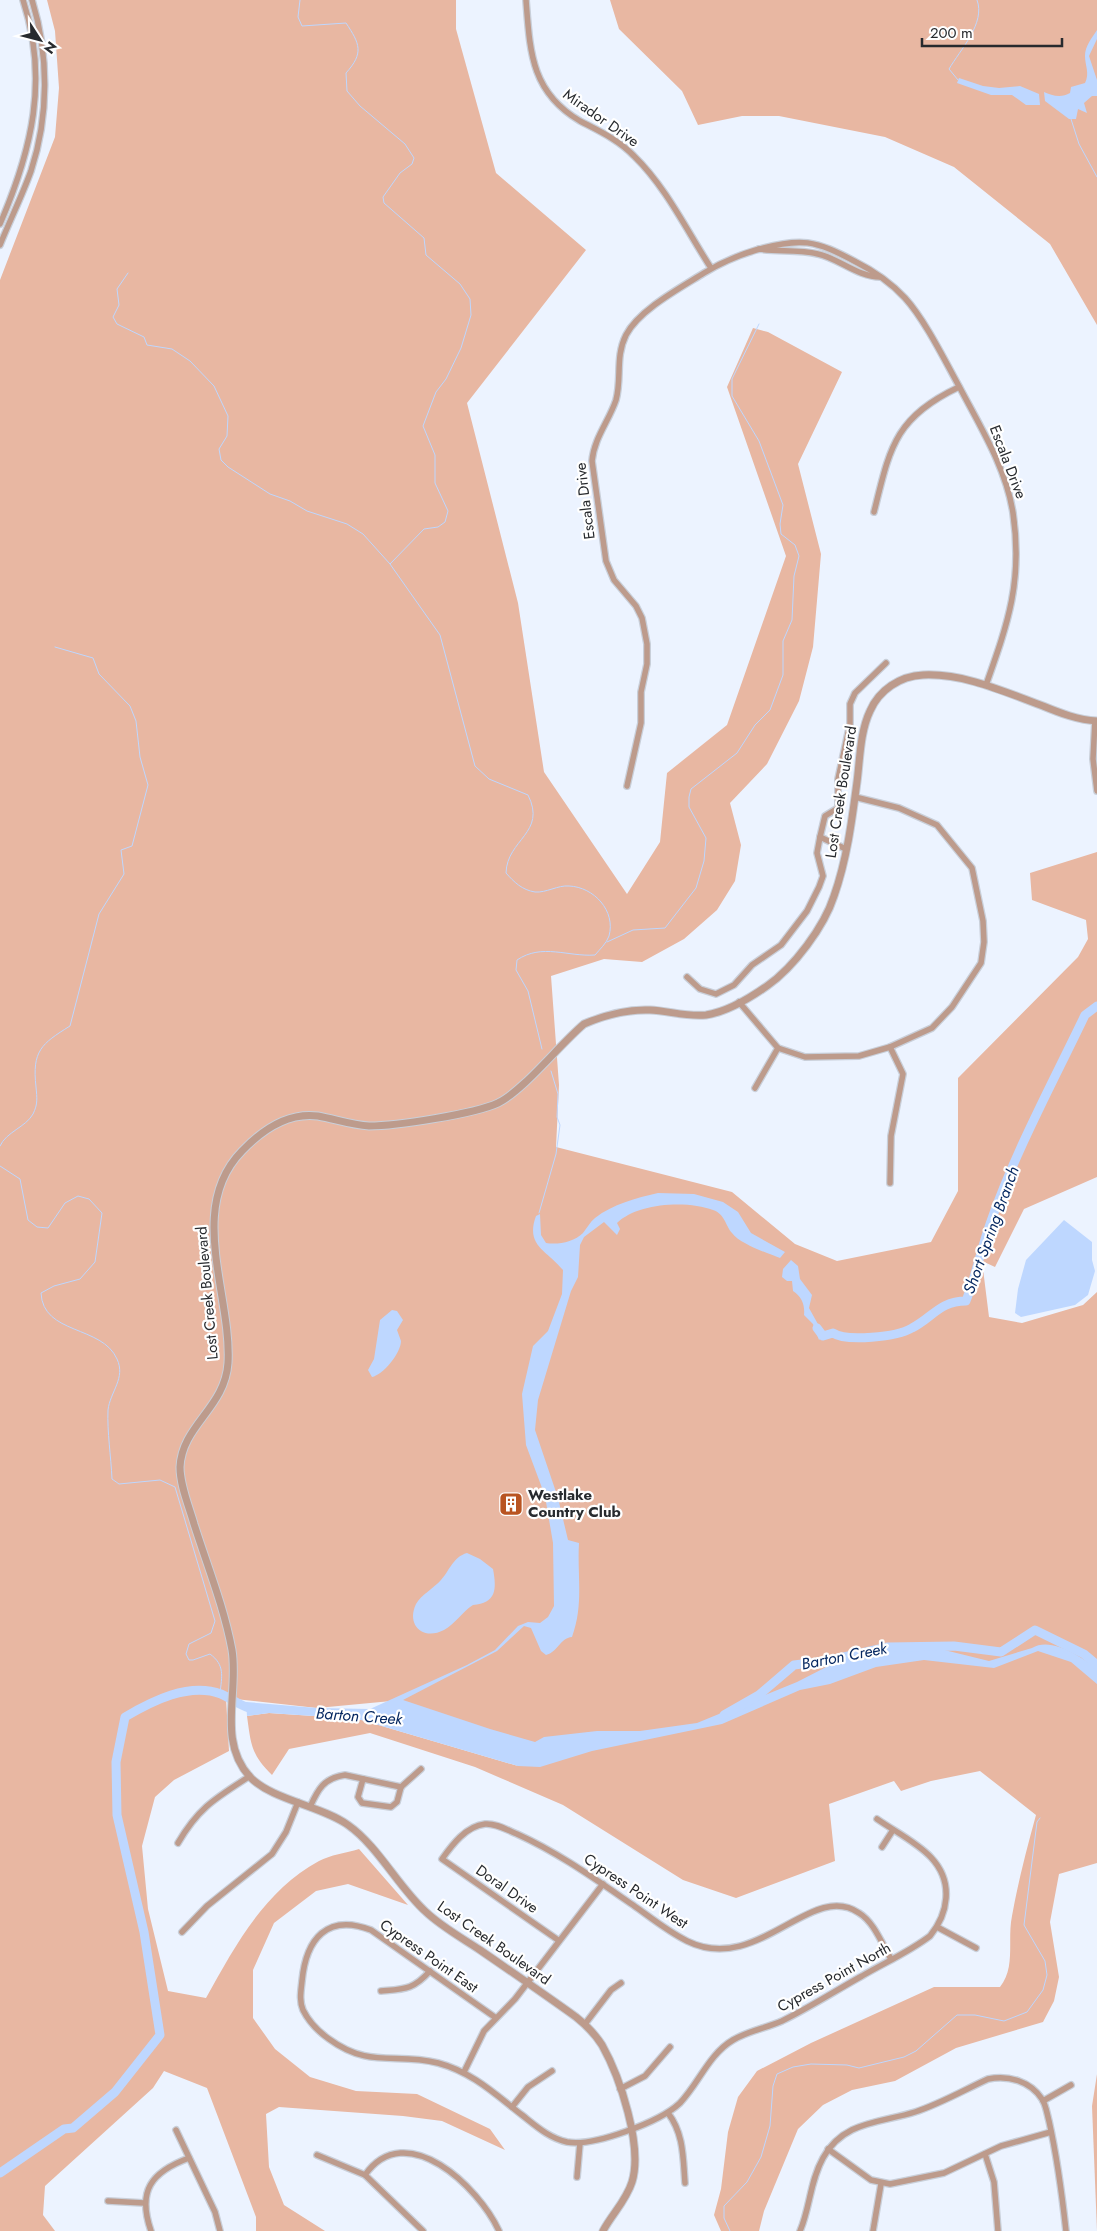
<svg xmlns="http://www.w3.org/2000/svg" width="1097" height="2231" font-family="Jost,sans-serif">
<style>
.green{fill:#e8b7a2}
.water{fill:#bed7ff}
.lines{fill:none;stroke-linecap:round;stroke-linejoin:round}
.stream{stroke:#bed7ff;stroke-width:1}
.river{stroke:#bed7ff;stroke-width:9}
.minor-casing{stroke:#c9cfd9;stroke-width:8}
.tertiary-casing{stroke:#c9cfd9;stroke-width:9}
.minor{stroke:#bd9b8c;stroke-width:5.5}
.tertiary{stroke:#bd9b8c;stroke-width:7}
.labels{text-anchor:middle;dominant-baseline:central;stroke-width:4.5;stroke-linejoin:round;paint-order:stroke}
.street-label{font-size:15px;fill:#272a2e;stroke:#fff}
.poi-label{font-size:15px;font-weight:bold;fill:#272a2e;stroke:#fff;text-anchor:start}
.water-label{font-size:16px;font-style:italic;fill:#062861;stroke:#fff}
</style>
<rect width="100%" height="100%" fill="#ecf3ff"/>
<!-- green -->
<g class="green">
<path d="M 47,0 L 456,0 L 456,29 L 496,173 L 586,250 L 467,403 L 518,603 L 544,772 L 627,894 L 660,842 L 667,773 L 727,725 L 786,556 L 727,387 L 753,328 L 768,332 L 842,372 L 798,464 L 821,554 L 813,647 L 799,701 L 767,764 L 730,803 L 741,845 L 735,881 L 717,910 L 684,939 L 642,962 L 604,959 L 551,976 L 559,1085 L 556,1147 L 732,1192 L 795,1244 L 837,1261 L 931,1242 L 958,1191 L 958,1078 L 1078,957 L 1088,939 L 1086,920 L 1032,900 L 1030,873 L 1097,852 L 1097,1177 L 1024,1209 L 995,1267 L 982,1261 L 989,1317 L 1022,1323 L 1083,1305 L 1097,1292 L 1097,1863 L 1059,1874 L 1050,1922 L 1059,1977 L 1054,2001 L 1043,2022 L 956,2048 L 895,2081 L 852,2090 L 823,2105 L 798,2129 L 764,2211 L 759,2231 L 721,2231 L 714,2215 L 721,2189 L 728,2132 L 738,2097 L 757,2071 L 811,2043 L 934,1987 L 1000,1987 C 1016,1967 1007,1940 1012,1916 C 1018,1882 1027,1848 1036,1815 L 980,1771 L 931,1781 L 901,1791 L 894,1781 L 829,1804 L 835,1861 L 736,1898 L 683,1880 L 563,1805 L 475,1767 L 370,1733 L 289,1749 L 272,1775 C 251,1754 251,1745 247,1716 L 269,1713 L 358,1719 L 518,1766 L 402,1700 L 317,1708 L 226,1698 L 229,1751 L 174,1780 L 155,1797 L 142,1846 L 148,1909 L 168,1991 L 206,1998 C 235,1946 264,1891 319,1861 C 330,1855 346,1853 359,1849 L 408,1905 L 348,1884 L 316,1891 L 274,1923 L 253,1970 L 253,2018 L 275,2049 L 310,2077 L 356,2091 L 417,2094 L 490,2129 L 505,2150 L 442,2121 L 403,2116 L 279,2107 L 266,2114 L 269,2167 L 284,2205 L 325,2231 L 256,2231 L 256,2217 L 207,2088 L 164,2071 L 153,2088 L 45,2186 L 43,2215 L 55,2231 L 0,2231 L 0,280 L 55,137 L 59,88 L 55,31 Z"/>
<path d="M 610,0 L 1097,0 L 1097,325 L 1050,244 L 954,167 L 885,137 L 779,116 L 742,116 L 698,125 L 682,91 L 619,29 Z"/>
<path d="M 1097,2074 L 1097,2231 L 1092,2106 Z"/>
</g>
<!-- water -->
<g class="water">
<path d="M 1097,30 L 1097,39 L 1089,56 L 1097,80 L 1097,96 L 1092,96 L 1084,103 L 1087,113 L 1078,109 L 1076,119 L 1069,119 L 1045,101 L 1044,92 C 1052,96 1062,98 1070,93 L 1071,87 L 1085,83 C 1090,73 1085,66 1085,56 C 1085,46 1092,38 1097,30 Z"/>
<path d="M 959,78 L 983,86 L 999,88 L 1020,86 L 1039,94 L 1040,105 L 1026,105 L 1012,95 L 991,95 L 957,83 Z"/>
<path d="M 658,1193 L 694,1194 L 723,1202 L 738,1212 L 751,1233 L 785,1252 L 780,1258 C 767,1253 740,1244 732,1233 C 725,1225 725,1214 713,1210 C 687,1200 637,1203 617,1223 L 620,1229 L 617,1235 L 604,1222 L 584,1237 L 580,1245 L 578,1277 L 571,1291 L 538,1400 L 535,1430 L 558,1498 L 568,1540 L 579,1543 C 577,1576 584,1604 572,1637 C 560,1638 558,1652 546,1655 L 541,1651 L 531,1628 L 524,1626 L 497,1651 L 403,1700 L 490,1729 L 535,1742 L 544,1737 L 597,1731 L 640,1731 L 697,1723 L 797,1682 L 840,1660 L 884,1647 L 932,1647 L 989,1661 L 1032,1648 C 1051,1636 1082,1657 1097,1669 L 1097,1684 L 1071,1662 L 1038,1651 L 994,1668 L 924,1660 L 876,1667 L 830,1684 L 800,1690 L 722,1724 L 592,1751 L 540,1767 L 518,1766 L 358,1719 L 269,1713 L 247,1716 L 246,1702 L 317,1708 L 370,1709 L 467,1665 L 495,1650 L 518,1626 L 528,1622 L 540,1623 L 548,1617 L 554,1606 L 553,1543 L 545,1496 L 526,1445 L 522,1394 L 533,1346 L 548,1331 L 562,1294 L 563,1270 C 547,1250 525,1246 536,1216 L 540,1214 L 541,1235 L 546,1243 C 558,1245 574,1242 583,1233 C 587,1228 590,1222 595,1218 C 613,1204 636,1198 658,1193 Z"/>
<path d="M 1064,1220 L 1092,1242 L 1092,1260 L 1095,1271 L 1088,1295 L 1075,1305 L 1021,1317 L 1015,1313 L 1018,1289 L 1026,1260 Z"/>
<path d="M 791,1260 L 798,1266 L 800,1279 L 812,1295 L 809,1308 L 824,1335 L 819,1340 L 813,1324 L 804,1315 C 805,1305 802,1297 793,1291 L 792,1281 L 787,1281 L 782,1277 L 783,1269 Z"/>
<path d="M 392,1310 L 397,1311 L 403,1320 L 397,1330 C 398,1333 400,1338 401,1341 C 401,1353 383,1375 372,1377 L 368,1370 L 374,1359 L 380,1320 Z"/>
<path d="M 467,1553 L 480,1559 L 493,1569 C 497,1590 496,1603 473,1605 C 462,1612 455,1624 444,1630 C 423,1641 406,1625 416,1604 C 421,1595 434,1588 441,1580 C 450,1570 453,1557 467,1553 Z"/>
</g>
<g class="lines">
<!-- stream -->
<g class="stream">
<path d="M 300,0 L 298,17 L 302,26 L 346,23 C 360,44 364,53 346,73 L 347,91 L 360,106 L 405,144 L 414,158 L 412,164 L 400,173 L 383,197 L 384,203 L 424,238 L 426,255 L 460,284 L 470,299 L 471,315 L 461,348 L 446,379 L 436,392 L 423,426 L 435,455 L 435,483 L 448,511 L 445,522 L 438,527 L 424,529 L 390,564 L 440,635 L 475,766 L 489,779 L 528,795 C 547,833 507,839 506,873 C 514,882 522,890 535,892 C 546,893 558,885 569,886 C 594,887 616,911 609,936 C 606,944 600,949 595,955 C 568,957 542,943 517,960 L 516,970 L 528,991 L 542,1049"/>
<path d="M 958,80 L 949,69 C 960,50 986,23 977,0"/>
<path d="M 1071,119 L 1079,144 L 1097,177"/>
<path d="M 128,273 L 117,289 L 119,305 L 113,317 L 117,324 L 144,337 L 147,345 L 172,349 L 190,361 L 214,386 L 228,416 L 227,436 L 219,449 L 221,460 L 228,467 L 270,494 L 290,501 L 307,511 L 347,524 L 363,534 L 390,564"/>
<path d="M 607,942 L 633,930 L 665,928 L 696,888 L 704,861 L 706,838 L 689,807 L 689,797 L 691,789 L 737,753 L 755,725 L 770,710 L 783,675 L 783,641 L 792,620 L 794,576 L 799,556 L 795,545 L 781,534 L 780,524 L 783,505 L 759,441 L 732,396 L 732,379 L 759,324"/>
<path d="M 0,1146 C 6,1132 26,1127 33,1114 C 38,1104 37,1098 36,1087 C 32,1051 41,1044 70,1026 L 99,914 L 124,874 L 121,850 L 132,846 L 148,785 L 140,757 L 136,721 L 130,706 L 99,674 L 93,658 L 55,647"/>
<path d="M 0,1166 L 20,1179 L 28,1220 L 37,1227 L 48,1228 L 65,1203 L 78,1196 L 89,1199 L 102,1213 L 95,1262 L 80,1279 L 54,1286 L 41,1293 C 43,1335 102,1325 117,1359 C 126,1378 110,1392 108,1410 C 107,1432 111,1456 112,1479 L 119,1484 L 160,1480 L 175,1487 L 215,1621 L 211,1633 L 189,1644 L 186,1654 L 189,1660 L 193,1660 L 210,1654 C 225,1665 222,1676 220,1693"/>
<path d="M 539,1213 L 556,1154 L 560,1125 L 557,1117 L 558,1094 L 551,1071"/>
<path d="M 730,2231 L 724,2218 L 724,2206 L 747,2182 L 761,2157 L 770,2126 L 773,2086 L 777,2074 L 793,2067 L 811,2064 L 847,2065 L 859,2068 L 904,2057 L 916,2051 L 957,2015 L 975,2015 L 1004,2021 L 1027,2012 L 1043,1990 L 1047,1975 L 1045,1961 L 1024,1925 L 1037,1822 L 1040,1818"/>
</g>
<!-- river -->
<g class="river">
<path d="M 817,1328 L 823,1336 L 833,1333 C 846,1342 897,1337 912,1328 C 933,1317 940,1301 966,1301 C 976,1275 981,1249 990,1224 C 1015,1152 1052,1084 1085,1015 L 1097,1006"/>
<path d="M 724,1715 L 759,1695 L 794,1665 L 826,1661 L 888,1647 L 954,1646 L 1001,1652 L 1035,1630 L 1084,1654 L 1097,1665"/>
<path d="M 0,2173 L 64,2129 L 73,2128 L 115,2092 L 160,2035 L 144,1932 L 117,1815 L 116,1762 L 125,1717 C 152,1701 189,1682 221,1694 C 233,1699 244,1709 257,1710"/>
</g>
<!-- minor casing -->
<g class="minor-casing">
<g id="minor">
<path d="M 526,0 C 530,52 531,92 580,121 C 599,131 619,140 634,156 C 666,187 687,231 711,268"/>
<path d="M 0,224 C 32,150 49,79 23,0"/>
<path d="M 0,245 C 10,220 22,196 31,171 C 49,116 49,55 32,0"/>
<path d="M 759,249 C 779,252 798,249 818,254 C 838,258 858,277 880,277"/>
<path d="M 874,512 C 890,448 894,418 959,387"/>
<path d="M 1095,721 L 1093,759 L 1097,791"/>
<path d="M 627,786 L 641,723 L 641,692 L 647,664 L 647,644 L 642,618 L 636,606 L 614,580 L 606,561 L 592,461 C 594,438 609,421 616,400 C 622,378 615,357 626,335 C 639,310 680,288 704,273 C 722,262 736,256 756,250 C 801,237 815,240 856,262 C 874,271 891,283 905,298 C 925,320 945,361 960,388 C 981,428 1006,468 1013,513 C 1023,581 1008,623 986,685"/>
<path d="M 820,837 L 825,816 L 838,808 L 838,779 L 850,724 L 850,704 L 855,693 L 886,663"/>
<path d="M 687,977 L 700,989 L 716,994 L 734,985 L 752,965 L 781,945 L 807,911 L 819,887 L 823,876 L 817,853 L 820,837 L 846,849"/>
<path d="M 739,1002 L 778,1048 L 805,1057 L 859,1056 L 890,1047 L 932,1028 L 952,1007 L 981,963 L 984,942 L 983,921 L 972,868 L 937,825 L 899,808 L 855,797"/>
<path d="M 755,1088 L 778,1048"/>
<path d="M 890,1183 L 891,1136 L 903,1074 L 890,1047"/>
<path d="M 363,1779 L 358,1797 L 362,1803 L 391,1807 L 397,1802 L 401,1787"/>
<path d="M 401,1787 L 421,1769"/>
<path d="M 310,1807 C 318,1789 324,1778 345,1775 L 401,1787"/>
<path d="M 178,1843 C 199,1807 216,1798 250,1776"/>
<path d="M 882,1847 L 893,1830"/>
<path d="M 937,1927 L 976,1948"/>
<path d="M 182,1932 L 207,1906 L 272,1854 L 286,1832 L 298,1802"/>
<path d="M 558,1940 L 442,1859 C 452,1845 466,1826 485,1824 C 496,1823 507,1830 517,1834 C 559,1853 595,1879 633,1905 C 650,1917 667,1931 687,1941 C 758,1976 811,1880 859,1913 C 874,1922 882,1944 891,1959"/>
<path d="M 381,1991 C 404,1989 413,1990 430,1971"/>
<path d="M 496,2018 L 371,1930 C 327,1913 306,1939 302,1981 C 301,1991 299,2000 303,2010 C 309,2022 319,2032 329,2039 C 370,2069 395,2052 438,2063 C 472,2072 495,2094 522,2115 C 536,2126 549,2138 567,2142 C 593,2147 660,2122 680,2103 C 699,2083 709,2054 733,2040 C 748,2031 766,2028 782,2021 C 809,2008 835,1991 862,1976 C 884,1963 909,1952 930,1936 C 939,1925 945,1913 946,1898 C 949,1856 907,1840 877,1819"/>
<path d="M 585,2024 L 611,1990 L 621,1983"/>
<path d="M 464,2072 L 484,2031 L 515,1999 L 603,1884"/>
<path d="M 620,2089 L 645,2076 L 670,2047"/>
<path d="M 1043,2101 L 1071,2085"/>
<path d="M 512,2107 L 528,2087 L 552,2071"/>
<path d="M 668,2113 C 684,2134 683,2158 685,2183"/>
<path d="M 176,2130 L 215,2212 L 220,2231"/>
<path d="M 828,2149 L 871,2180 L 890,2184 L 944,2173 L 1001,2146 L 1051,2132"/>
<path d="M 985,2154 L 994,2182 L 998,2231"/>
<path d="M 317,2155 L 365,2175 L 423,2231"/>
<path d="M 365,2175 C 406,2117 479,2187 499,2231"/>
<path d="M 577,2177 L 580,2143"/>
<path d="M 108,2201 L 144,2203"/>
<path d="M 151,2231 C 137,2191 151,2172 189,2158"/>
<path d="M 800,2231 C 810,2208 810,2181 823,2158 C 843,2121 880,2123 915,2112 C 940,2104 964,2090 988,2079 C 1009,2075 1030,2081 1042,2099 C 1046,2105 1047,2114 1049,2121 C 1057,2157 1062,2194 1066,2231"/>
<path d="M 873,2231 L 881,2184"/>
</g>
</g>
<!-- tertiary casing -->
<g class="tertiary-casing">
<path id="tertiary" d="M 603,2231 C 612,2214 626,2201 632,2182 C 643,2146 620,2077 602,2045 C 595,2034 586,2025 576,2017 C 544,1994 512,1972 480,1950 C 462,1938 442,1927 426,1912 C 399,1888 378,1846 348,1825 C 322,1806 272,1800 250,1777 C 217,1741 239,1692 232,1650 C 224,1607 207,1565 194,1524 C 189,1506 180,1486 180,1467 C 182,1425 225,1408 228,1363 C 232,1296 186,1208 242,1151 C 262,1130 288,1112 318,1116 C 335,1119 351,1125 369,1126 C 396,1126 474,1114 498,1103 C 524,1090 559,1045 584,1024 C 605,1015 627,1009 650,1010 C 669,1011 687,1017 706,1015 C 727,1012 750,998 767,986 C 794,967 824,927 834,896 C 847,859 852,820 857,782 C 860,759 860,732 870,711 C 879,690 900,676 923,675 C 964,673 1005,692 1043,706 C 1060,713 1078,720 1097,721"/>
</g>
<!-- minor -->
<use href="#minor" class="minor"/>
<!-- tertiary -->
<use href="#tertiary" class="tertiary"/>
</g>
<!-- icons -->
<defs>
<g id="building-square" transform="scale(1.25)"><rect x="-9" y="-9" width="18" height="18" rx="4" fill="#b95421" stroke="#fff"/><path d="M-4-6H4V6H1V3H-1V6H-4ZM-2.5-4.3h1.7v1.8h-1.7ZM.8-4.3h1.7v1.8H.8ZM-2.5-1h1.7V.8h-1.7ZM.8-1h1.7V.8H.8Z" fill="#fff"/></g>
</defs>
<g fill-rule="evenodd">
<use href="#building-square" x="511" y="1504"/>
</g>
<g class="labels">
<!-- street labels -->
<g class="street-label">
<text transform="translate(601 118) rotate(35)">Mirador Drive</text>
<text transform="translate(1008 462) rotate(69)">Escala Drive</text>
<text transform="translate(585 501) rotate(-97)">Escala Drive</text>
<text transform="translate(841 792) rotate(-81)">Lost Creek Boulevard</text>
<text transform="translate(207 1293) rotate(-95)">Lost Creek Boulevard</text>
<text transform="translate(507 1889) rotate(35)">Doral Drive</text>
<text transform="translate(636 1891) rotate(34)">Cypress Point West</text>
<text transform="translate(494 1943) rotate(35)">Lost Creek Boulevard</text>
<text transform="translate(429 1956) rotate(35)">Cypress Point East</text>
<text transform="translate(834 1977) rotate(-29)">Cypress Point North</text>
</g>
<!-- poi labels -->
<g class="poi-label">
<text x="528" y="1495">Westlake<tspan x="528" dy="17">Country Club</tspan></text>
</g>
<!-- water labels -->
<g class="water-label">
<text transform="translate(991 1230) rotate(-70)">Short Spring Branch</text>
<text transform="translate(844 1656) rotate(-11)">Barton Creek</text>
<text transform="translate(359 1716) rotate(4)">Barton Creek</text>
</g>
</g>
<!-- north arrow -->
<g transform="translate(40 40) rotate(126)" stroke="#ffffff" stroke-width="4" paint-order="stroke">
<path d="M0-4L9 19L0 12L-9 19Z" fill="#272a2e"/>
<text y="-8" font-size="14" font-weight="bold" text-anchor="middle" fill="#272a2e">N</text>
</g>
<!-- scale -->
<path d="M922 38v8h140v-8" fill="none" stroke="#272a2e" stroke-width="2.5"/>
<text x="930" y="38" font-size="15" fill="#272a2e" stroke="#ffffff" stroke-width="4" paint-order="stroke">200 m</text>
</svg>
